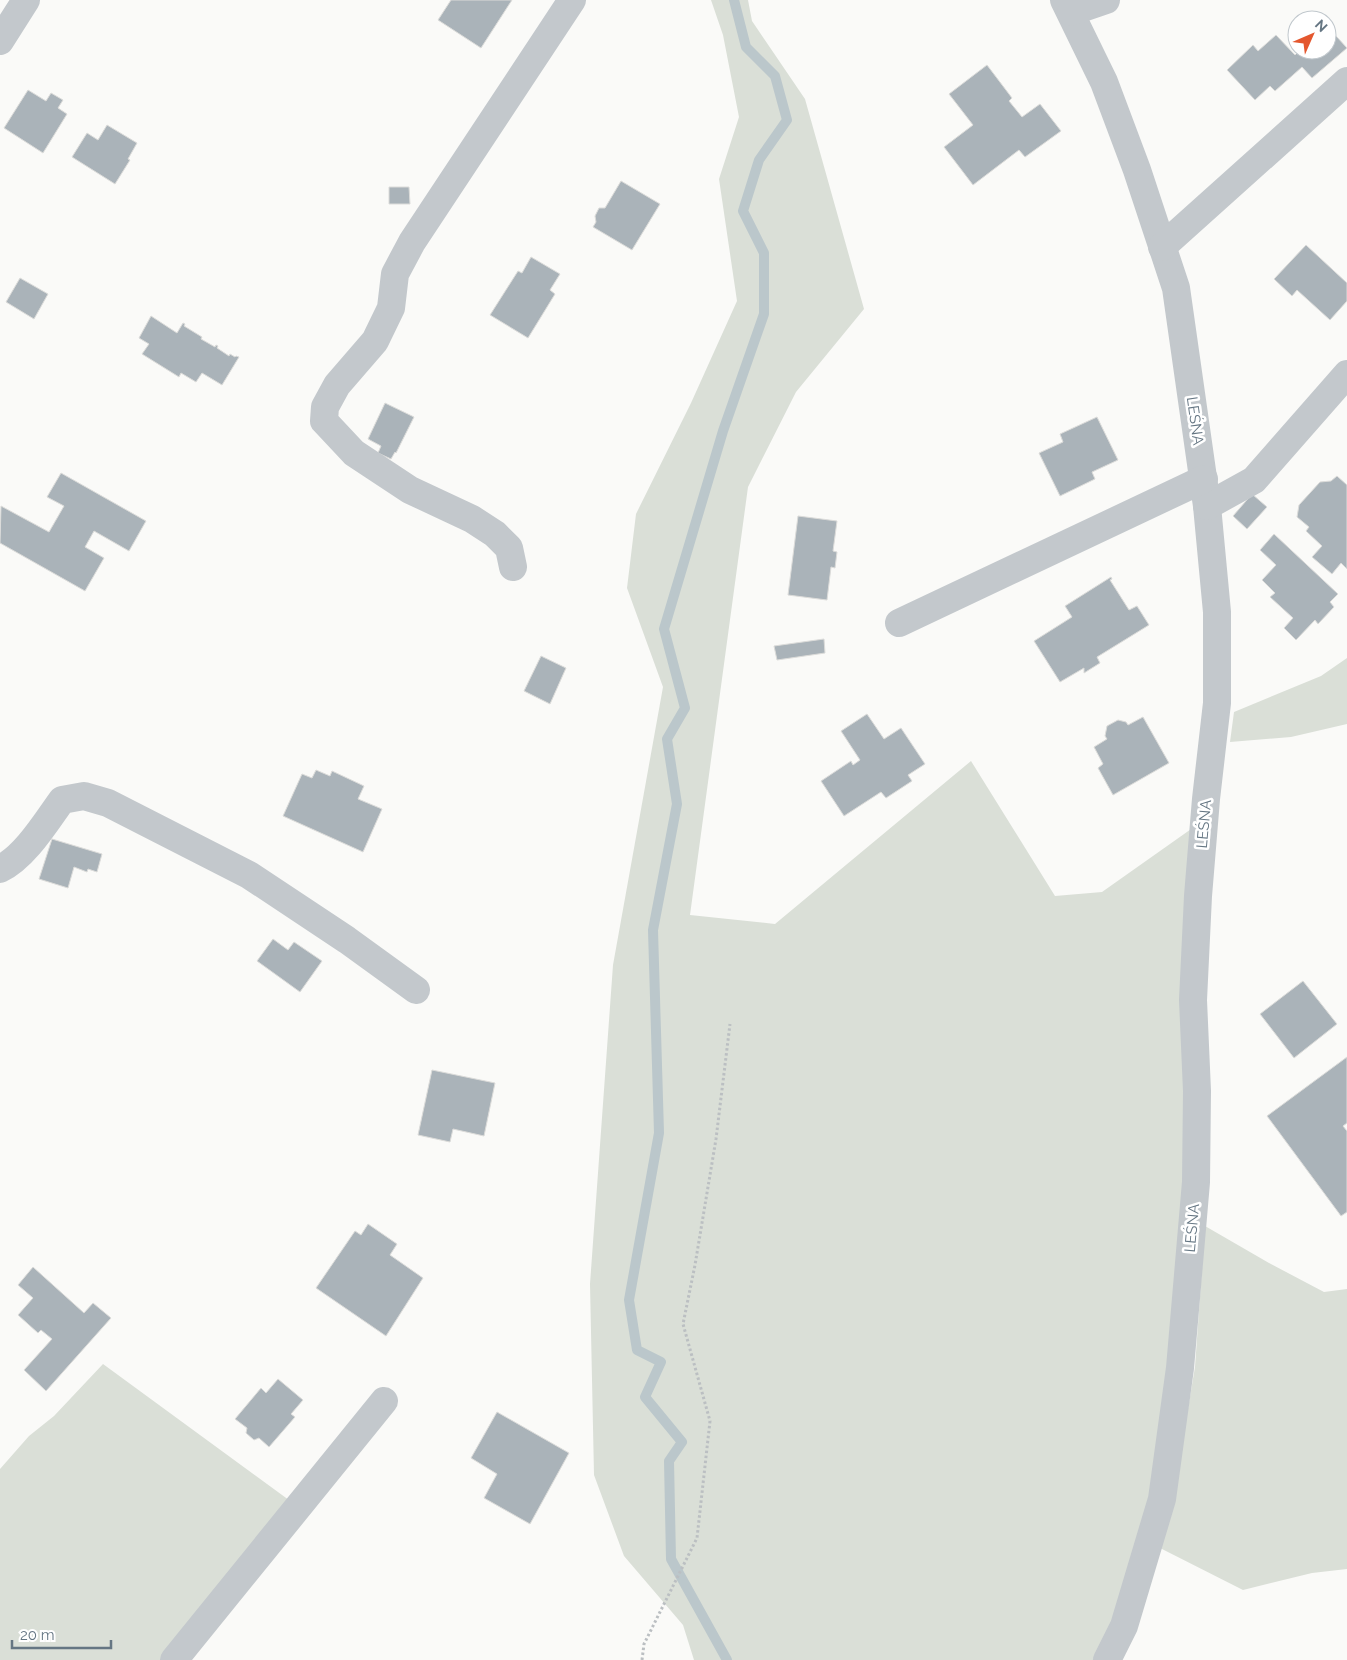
<svg xmlns="http://www.w3.org/2000/svg" width="1347" height="1660" font-family="Raleway,sans-serif">
<style>
.green{fill:#dadfd7}
.lines{fill:none;stroke-linecap:round;stroke-linejoin:round}
.stream{stroke:#bbc7cb;stroke-width:10}
.building{fill:#aab3b9;stroke:#dcdcda}
.path{stroke:#bbbfc2;stroke-width:3;stroke-dasharray:2.5 2.5;stroke-linecap:butt}
.minor{stroke:#c3c8cc;stroke-width:28}
.labels{text-anchor:middle;dominant-baseline:central;stroke-width:5;stroke-linejoin:round;paint-order:stroke}
.street-label{font-size:15px;fill:#657683;stroke:#fff}
</style>
<rect width="100%" height="100%" fill="#fafaf8"/>
<!-- green -->
<g class="green">
<path d="M 711,0 L 748,0 L 752,21 L 805,99 L 864,309 L 796,392 L 748,487 L 690,915 L 775,924 L 971,761 L 1055,896 L 1102,892 L 1194,827 L 1186,1184 L 1171,1358 L 1152,1495 L 1116,1626 L 1099,1660 L 694,1660 L 683,1625 L 624,1556 L 594,1475 L 590,1284 L 613,965 L 663,687 L 627,588 L 636,514 L 691,403 L 737,301 L 719,179 L 739,117 L 723,35 Z"/>
<path d="M 1347,658 L 1347,724 L 1291,737 L 1230,742 L 1234,712 L 1321,676 Z"/>
<path d="M 1205,1226 L 1269,1263 L 1324,1292 L 1347,1289 L 1347,1569 L 1312,1573 L 1243,1590 L 1160,1548 L 1172,1504 L 1195,1367 Z"/>
<path d="M 103,1364 L 293,1503 L 162,1660 L 0,1660 L 0,1469 L 29,1436 L 54,1416 Z"/>
</g>
<g class="lines">
<!-- stream -->
<path class="stream" d="M 727,1660 L 671,1559 L 669,1461 L 682,1442 L 645,1397 L 661,1362 L 637,1350 L 629,1300 L 659,1133 L 653,930 L 677,804 L 667,739 L 685,708 L 664,629 L 723,431 L 764,314 L 764,253 L 743,211 L 759,160 L 787,120 L 775,76 L 746,47 L 734,0"/>
</g>
<!-- building -->
<g class="building">
<path d="M 451,0 L 512,0 L 481,48 L 438,20 Z"/>
<path d="M 1327,26 L 1347,48 L 1312,78 L 1302,67 L 1275,91 L 1270,86 L 1255,100 L 1227,70 L 1253,45 L 1258,51 L 1276,35 L 1295,55 L 1300,50 L 1327,50 Z"/>
<path d="M 987,65 L 1012,98 L 1009,101 L 1022,117 L 1040,104 L 1061,131 L 1025,157 L 1019,150 L 973,185 L 944,147 L 973,125 L 949,94 Z"/>
<path d="M 28,90 L 46,101 L 51,93 L 63,100 L 58,108 L 67,114 L 43,153 L 4,128 Z"/>
<path d="M 107,125 L 137,143 L 128,159 L 130,160 L 115,184 L 72,157 L 87,133 L 98,140 Z"/>
<path d="M 621,181 L 660,204 L 632,250 L 593,227 L 596,222 L 595,216 L 599,208 L 605,208 Z"/>
<path d="M 389,187 L 409,187 L 410,204 L 389,204 Z"/>
<path d="M 1306,245 L 1347,283 L 1347,301 L 1330,320 L 1297,290 L 1292,296 L 1274,279 Z"/>
<path d="M 531,257 L 560,274 L 550,290 L 555,294 L 528,338 L 490,315 L 518,271 L 522,273 Z"/>
<path d="M 20,278 L 48,294 L 34,319 L 6,302 Z"/>
<path d="M 151,316 L 177,333 L 183,323 L 185,324 L 184,326 L 202,337 L 201,339 L 215,347 L 216,345 L 218,346 L 217,348 L 229,356 L 230,354 L 235,357 L 236,356 L 239,357 L 222,385 L 202,373 L 196,382 L 181,373 L 179,377 L 142,354 L 149,344 L 139,338 Z"/>
<path d="M 385,403 L 414,417 L 396,453 L 395,452 L 391,459 L 378,453 L 381,446 L 368,439 Z"/>
<path d="M 1097,417 L 1118,460 L 1092,472 L 1095,479 L 1060,496 L 1039,453 L 1063,442 L 1060,434 Z"/>
<path d="M 61,473 L 146,521 L 129,551 L 94,531 L 85,547 L 104,558 L 85,591 L 0,543 L 1,506 L 49,532 L 64,506 L 47,497 Z"/>
<path d="M 1337,476 L 1347,485 L 1347,569 L 1341,563 L 1332,574 L 1312,557 L 1322,546 L 1306,531 L 1309,527 L 1297,517 L 1299,505 L 1320,482 L 1331,481 Z"/>
<path d="M 1252,494 L 1267,507 L 1247,529 L 1233,516 Z"/>
<path d="M 798,516 L 837,521 L 833,551 L 837,552 L 835,568 L 831,567 L 827,600 L 788,595 Z"/>
<path d="M 1274,534 L 1338,594 L 1330,602 L 1334,607 L 1318,624 L 1315,620 L 1296,640 L 1284,628 L 1293,618 L 1270,597 L 1275,593 L 1262,580 L 1276,565 L 1260,550 Z"/>
<path d="M 1111,577 L 1112,579 L 1110,580 L 1129,610 L 1137,606 L 1149,625 L 1097,657 L 1100,663 L 1084,673 L 1084,668 L 1060,682 L 1034,641 L 1072,617 L 1065,606 Z"/>
<path d="M 824,639 L 825,653 L 777,660 L 774,646 Z"/>
<path d="M 541,656 L 566,668 L 550,704 L 524,691 Z"/>
<path d="M 867,714 L 884,739 L 901,728 L 925,764 L 908,775 L 912,781 L 886,798 L 881,792 L 844,816 L 821,781 L 851,761 L 853,765 L 860,760 L 841,731 Z"/>
<path d="M 1143,717 L 1169,763 L 1113,795 L 1098,768 L 1103,764 L 1094,747 L 1107,739 L 1105,736 L 1107,726 L 1118,720 L 1126,722 L 1128,725 Z"/>
<path d="M 316,770 L 330,776 L 332,771 L 364,786 L 358,799 L 382,809 L 363,852 L 283,816 L 302,774 L 312,778 Z"/>
<path d="M 52,839 L 102,854 L 97,872 L 88,869 L 87,872 L 74,867 L 68,888 L 39,879 Z"/>
<path d="M 273,939 L 288,950 L 294,942 L 322,961 L 300,992 L 257,961 Z"/>
<path d="M 1303,981 L 1337,1024 L 1294,1058 L 1260,1014 Z"/>
<path d="M 1347,1057 L 1347,1123 L 1343,1126 L 1347,1131 L 1347,1212 L 1341,1216 L 1267,1116 Z"/>
<path d="M 432,1070 L 495,1083 L 484,1136 L 453,1129 L 450,1142 L 418,1135 Z"/>
<path d="M 368,1224 L 397,1244 L 390,1255 L 423,1278 L 386,1336 L 316,1288 L 355,1231 L 361,1235 Z"/>
<path d="M 33,1267 L 84,1313 L 93,1303 L 111,1318 L 46,1391 L 24,1370 L 52,1339 L 41,1330 L 38,1333 L 18,1315 L 33,1298 L 18,1285 Z"/>
<path d="M 278,1379 L 303,1400 L 291,1414 L 295,1417 L 269,1447 L 259,1438 L 254,1440 L 246,1433 L 247,1428 L 235,1419 L 261,1388 L 266,1393 Z"/>
<path d="M 497,1412 L 569,1453 L 530,1524 L 484,1498 L 497,1474 L 471,1458 Z"/>
</g>
<g class="lines">
<!-- path -->
<path class="path" d="M 642,1660 L 644,1644 L 697,1538 L 710,1421 L 683,1324 L 695,1265 L 716,1139 L 730,1024"/>
<!-- minor -->
<g class="minor">
<path d="M 1064,0 L 1104,82 L 1137,170 L 1176,288 L 1207,506 L 1217,612 L 1217,703 L 1206,799 L 1198,896 L 1193,1000 L 1197,1091 L 1196,1182 L 1180,1368 L 1162,1499 L 1124,1626 L 1107,1660"/>
<path d="M 1071,12 L 1106,0"/>
<path d="M 0,41 L 26,0"/>
<path d="M 1162,247 L 1347,81"/>
<path d="M 1207,506 L 1254,480 L 1347,374"/>
<path d="M 513,567 L 509,548 L 495,534 L 472,519 L 410,490 L 354,453 L 324,421 L 325,407 L 337,385 L 375,341 L 391,308 L 395,274 L 412,242 L 572,0"/>
<path d="M 899,623 L 1204,479"/>
<path d="M 0,869 C 25,857 46,822 62,800 L 84,796 L 108,803 L 249,875 L 347,940 L 416,990"/>
<path d="M 174,1660 L 384,1401"/>
</g>
</g>
<g class="labels">
<!-- street labels -->
<g class="street-label">
<text transform="translate(1195 421) rotate(82)">LEŚNA</text>
<text transform="translate(1204 824) rotate(-85)">LEŚNA</text>
<text transform="translate(1192 1228) rotate(-85)">LEŚNA</text>
</g>
</g>
<!-- north arrow -->
<g transform="translate(1312 35) rotate(45)"><circle r="24" fill="#ffffff" stroke="#c1c8cd"/>
<path d="M0-4L9 19L0 12L-9 19Z" fill="#e4572e"/>
<text y="-8" font-size="14" font-weight="bold" text-anchor="middle" fill="#657683">N</text>
</g>
<!-- scale -->
<path d="M12 1640v8h99v-8" fill="none" stroke="#657683" stroke-width="2.5"/>
<text x="20" y="1640" font-size="15" fill="#657683" stroke="#ffffff" stroke-width="4" paint-order="stroke">20 m</text>
</svg>
